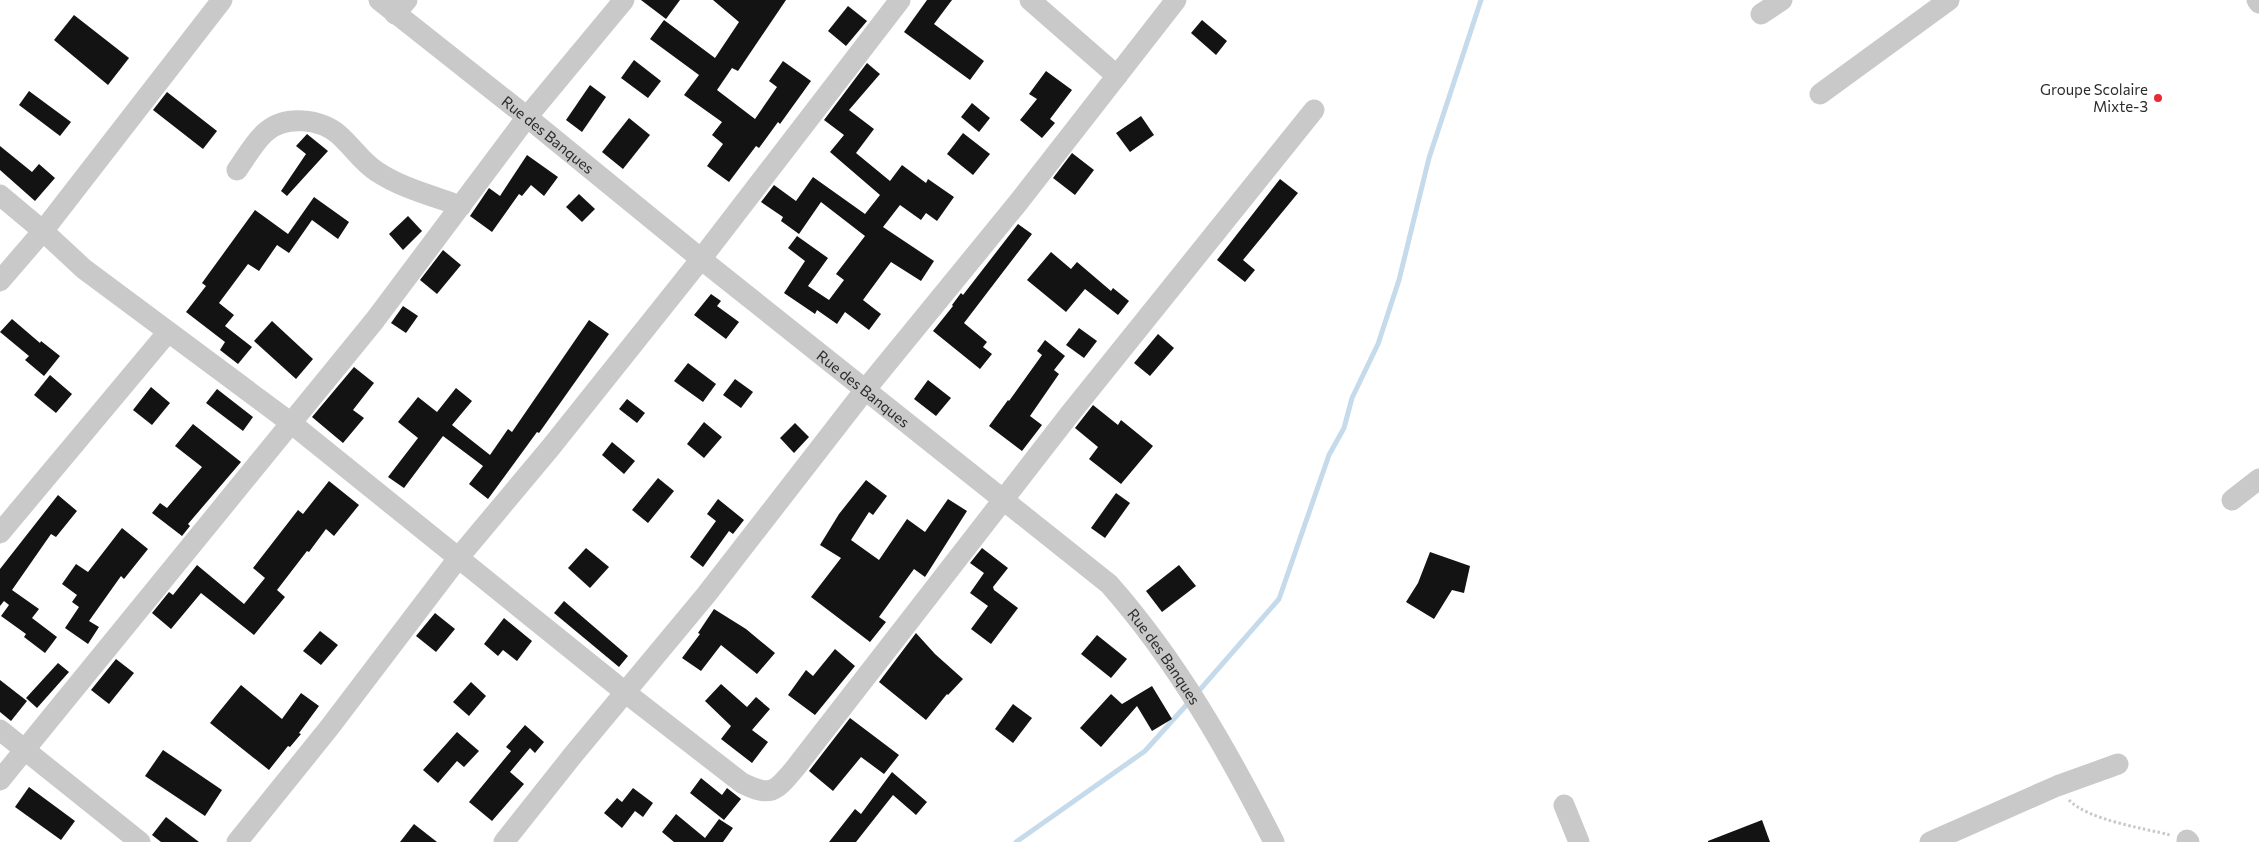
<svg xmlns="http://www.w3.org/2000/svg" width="2259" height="842" font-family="Commissioner,sans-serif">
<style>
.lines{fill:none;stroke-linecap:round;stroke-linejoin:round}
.stream{stroke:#c5dbeb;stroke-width:5}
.building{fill:#131313}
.path{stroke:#c9c9c9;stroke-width:3;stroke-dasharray:2.5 2.5;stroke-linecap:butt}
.minor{stroke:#c9c9c9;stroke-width:21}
.poi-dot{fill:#e72a33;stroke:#fff;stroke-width:2}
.labels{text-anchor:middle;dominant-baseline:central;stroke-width:5;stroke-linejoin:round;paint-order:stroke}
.poi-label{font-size:15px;fill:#2c2c2c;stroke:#fff;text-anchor:end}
.street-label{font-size:15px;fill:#2c2c2c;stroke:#fff}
</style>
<rect width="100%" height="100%" fill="#fff"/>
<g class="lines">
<!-- stream -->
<g class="stream">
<path d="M 1197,693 L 1279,599 L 1329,455 L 1344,428 L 1352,398 L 1378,344 L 1399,280 L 1429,158 L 1481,0"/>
<path d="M 1016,842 L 1145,751 L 1190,701"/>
</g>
</g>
<!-- building -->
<g class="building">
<path d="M 641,0 L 680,0 L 666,19 Z"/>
<path d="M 713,0 L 786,0 L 738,71 L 732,68 L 717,90 L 755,119 L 777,87 L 769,81 L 783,61 L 811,81 L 780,124 L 778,122 L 759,148 L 756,146 L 729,182 L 707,166 L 723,144 L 712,135 L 722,122 L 684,95 L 699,75 L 650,39 L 664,20 L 715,58 L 739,22 Z"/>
<path d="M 927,0 L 952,0 L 934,24 L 984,61 L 970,80 L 904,32 Z"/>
<path d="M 848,6 L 867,21 L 846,46 L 828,31 Z"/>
<path d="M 74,15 L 129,58 L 108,85 L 54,40 Z"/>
<path d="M 1202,20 L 1227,41 L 1216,55 L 1191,33 Z"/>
<path d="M 634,60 L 661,81 L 648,98 L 621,78 Z"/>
<path d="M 867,63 L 880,74 L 849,110 L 874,129 L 856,153 L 890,181 L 902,165 L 926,183 L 928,179 L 954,197 L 937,221 L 926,213 L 921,220 L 900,205 L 883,227 L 934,261 L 921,281 L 891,262 L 863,300 L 881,314 L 869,330 L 845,312 L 837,324 L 817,310 L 815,314 L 784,293 L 805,261 L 788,248 L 797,236 L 828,258 L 808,286 L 829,300 L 844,280 L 836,274 L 865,236 L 821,202 L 799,234 L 781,221 L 783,217 L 761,202 L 774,185 L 796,201 L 813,177 L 865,214 L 880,195 L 830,152 L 844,135 L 824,120 Z"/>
<path d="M 1046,71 L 1072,90 L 1050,119 L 1055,123 L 1042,138 L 1020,120 L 1037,99 L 1029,94 Z"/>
<path d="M 590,85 L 606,97 L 582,132 L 566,120 Z"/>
<path d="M 29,91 L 71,122 L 60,136 L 19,105 Z"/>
<path d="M 167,92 L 217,131 L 203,149 L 153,110 Z"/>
<path d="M 972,103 L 990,118 L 979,132 L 961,117 Z"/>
<path d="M 1141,116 L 1154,135 L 1130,152 L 1116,133 Z"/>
<path d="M 629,118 L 650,135 L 623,169 L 602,152 Z"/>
<path d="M 963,133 L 990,154 L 973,175 L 947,154 Z"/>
<path d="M 307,134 L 328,151 L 287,196 L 281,191 L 306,154 L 296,146 Z"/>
<path d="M 0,146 L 32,172 L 39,164 L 55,178 L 35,201 L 0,170 Z"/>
<path d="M 1072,153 L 1094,170 L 1075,195 L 1053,178 Z"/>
<path d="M 527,155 L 558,177 L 544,196 L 531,185 L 522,196 L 519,194 L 492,232 L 470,216 L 489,188 L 500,196 Z"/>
<path d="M 1280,179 L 1298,193 L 1243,260 L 1255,270 L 1245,282 L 1217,260 Z"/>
<path d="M 579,194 L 595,209 L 582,222 L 566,207 Z"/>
<path d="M 314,197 L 349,222 L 338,239 L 312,220 L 289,253 L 277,245 L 259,271 L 248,264 L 219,303 L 234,315 L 225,326 L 252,347 L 238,364 L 220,350 L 225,342 L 186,312 L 206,286 L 202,283 L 255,210 L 288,234 Z"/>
<path d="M 408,216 L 422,231 L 403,250 L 389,234 Z"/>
<path d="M 1018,224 L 1032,234 L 964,323 L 987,342 L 983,347 L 992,354 L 980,369 L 933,331 L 953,306 L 952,305 L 961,293 L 963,295 Z"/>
<path d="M 443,250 L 461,265 L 437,294 L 420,280 Z"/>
<path d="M 1051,252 L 1071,269 L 1077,262 L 1111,291 L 1113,288 L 1129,301 L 1118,315 L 1085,289 L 1066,312 L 1027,280 Z"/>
<path d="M 711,294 L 721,301 L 717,306 L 739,322 L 726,339 L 694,315 Z"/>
<path d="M 403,306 L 418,316 L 406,333 L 391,323 Z"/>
<path d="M 12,319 L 40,343 L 41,341 L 60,356 L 44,376 L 25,360 L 29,356 L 0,332 Z"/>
<path d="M 589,320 L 609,334 L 539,433 L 537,432 L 488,499 L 469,484 L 483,466 L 443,436 L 404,488 L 388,477 L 418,438 L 398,422 L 418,397 L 437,412 L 456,388 L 472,401 L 452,425 L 490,455 L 508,429 L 512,432 Z"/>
<path d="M 272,321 L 313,359 L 296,379 L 254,341 Z"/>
<path d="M 1079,328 L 1097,341 L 1084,358 L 1066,345 Z"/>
<path d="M 1158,334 L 1174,348 L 1150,376 L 1134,363 Z"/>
<path d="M 1045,340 L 1065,356 L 1054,370 L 1059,374 L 1030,416 L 1042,425 L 1022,451 L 989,426 L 1008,400 L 1009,401 L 1042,355 L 1037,351 Z"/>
<path d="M 688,363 L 716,384 L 703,402 L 674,381 Z"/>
<path d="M 354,367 L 374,383 L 353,410 L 364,418 L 343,443 L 312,417 Z"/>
<path d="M 50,375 L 72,394 L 56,413 L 34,395 Z"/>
<path d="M 735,379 L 753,392 L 741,408 L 723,395 Z"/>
<path d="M 928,380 L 951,398 L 936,416 L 914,399 Z"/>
<path d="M 151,387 L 170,403 L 152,425 L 133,410 Z"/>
<path d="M 217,389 L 253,417 L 243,431 L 206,403 Z"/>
<path d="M 627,399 L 645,413 L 637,423 L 619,409 Z"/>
<path d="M 1093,405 L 1118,425 L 1121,420 L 1153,446 L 1121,484 L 1089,459 L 1098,447 L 1075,428 Z"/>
<path d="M 704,422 L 722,437 L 704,458 L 687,444 Z"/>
<path d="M 795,423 L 809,437 L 794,453 L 780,438 Z"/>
<path d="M 193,424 L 241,462 L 188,524 L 190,526 L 182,536 L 152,513 L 160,503 L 167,508 L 202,467 L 175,446 Z"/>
<path d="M 612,442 L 635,461 L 624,474 L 602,455 Z"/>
<path d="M 658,478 L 674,491 L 648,523 L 632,510 Z"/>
<path d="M 866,480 L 887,496 L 873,515 L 869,512 L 851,540 L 879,560 L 907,519 L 925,532 L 948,499 L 967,511 L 925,577 L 914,569 L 879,617 L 886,622 L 870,642 L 811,597 L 841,558 L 820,545 L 839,514 Z"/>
<path d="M 329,481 L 359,505 L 334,536 L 326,529 L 309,552 L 307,551 L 277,590 L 285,597 L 254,635 L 201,593 L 171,629 L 152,613 L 169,592 L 173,595 L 197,565 L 244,604 L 265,578 L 253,568 L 298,510 L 303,514 Z"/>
<path d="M 1116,493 L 1130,503 L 1105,538 L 1091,528 Z"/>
<path d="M 58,495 L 77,511 L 56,537 L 51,534 L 12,590 L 39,609 L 32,618 L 57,637 L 45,653 L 24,637 L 26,634 L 1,616 L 9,605 L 4,601 L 0,606 L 0,569 Z"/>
<path d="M 718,499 L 744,520 L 733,534 L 729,531 L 703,567 L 690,557 L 716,521 L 707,514 Z"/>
<path d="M 122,528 L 148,549 L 124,579 L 121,576 L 89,621 L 99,627 L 88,644 L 65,628 L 79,607 L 72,602 L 77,595 L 62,584 L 76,564 L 88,572 Z"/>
<path d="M 586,548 L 609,567 L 590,588 L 568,568 Z"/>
<path d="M 982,548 L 1008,568 L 993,587 L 994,590 L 1018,608 L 991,644 L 971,629 L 988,606 L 970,593 L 984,573 L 970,563 Z"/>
<path d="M 1430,552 L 1470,566 L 1464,593 L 1452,590 L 1434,619 L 1406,602 L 1418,583 Z"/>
<path d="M 1179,565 L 1196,586 L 1162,612 L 1146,591 Z"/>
<path d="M 564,601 L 628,656 L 619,667 L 554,613 Z"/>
<path d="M 714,609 L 746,629 L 775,653 L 757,674 L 721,645 L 701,671 L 682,658 L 700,634 L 698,633 Z"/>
<path d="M 435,613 L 455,629 L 436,652 L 416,636 Z"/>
<path d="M 504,618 L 532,641 L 517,661 L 503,650 L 498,656 L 484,644 Z"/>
<path d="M 320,631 L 338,645 L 321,665 L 303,651 Z"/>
<path d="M 916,633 L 935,654 L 963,679 L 948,695 L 947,694 L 926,720 L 879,682 Z"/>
<path d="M 1097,635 L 1127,659 L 1111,678 L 1081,654 Z"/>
<path d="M 835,649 L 855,666 L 815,715 L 788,695 L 806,670 L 813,676 Z"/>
<path d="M 116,659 L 134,673 L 109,704 L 91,690 Z"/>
<path d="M 58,663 L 69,672 L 37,708 L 26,698 Z"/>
<path d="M 0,680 L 27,701 L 11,721 L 0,712 Z"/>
<path d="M 471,682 L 486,696 L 469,716 L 453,702 Z"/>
<path d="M 721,684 L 747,707 L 756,697 L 770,709 L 752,730 L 768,742 L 752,763 L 721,739 L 731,726 L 705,701 Z"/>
<path d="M 241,685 L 282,719 L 301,693 L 319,706 L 299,733 L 301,734 L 290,747 L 288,746 L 269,770 L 210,723 Z"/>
<path d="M 1152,686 L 1172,719 L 1152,731 L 1137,706 L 1101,747 L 1080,728 L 1111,694 L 1122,704 Z"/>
<path d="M 1013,704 L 1032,718 L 1013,743 L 995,729 Z"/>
<path d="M 850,718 L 899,755 L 884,774 L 861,757 L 833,791 L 809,771 Z"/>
<path d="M 525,725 L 544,742 L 535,753 L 530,748 L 510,772 L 524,784 L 492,821 L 469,802 L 511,751 L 506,747 Z"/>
<path d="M 457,732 L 479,751 L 464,767 L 457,761 L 438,783 L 423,770 Z"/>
<path d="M 163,750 L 222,790 L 205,816 L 145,776 Z"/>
<path d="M 892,772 L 927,802 L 916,815 L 893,795 L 856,842 L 829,842 L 855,809 L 861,814 Z"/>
<path d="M 701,778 L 722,795 L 727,788 L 741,799 L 724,820 L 690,793 Z"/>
<path d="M 29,787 L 75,821 L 61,840 L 15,807 Z"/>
<path d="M 633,788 L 653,803 L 643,817 L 635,811 L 622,828 L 604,813 L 617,798 L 622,802 Z"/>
<path d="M 676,814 L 705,838 L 719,819 L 733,828 L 723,842 L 674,842 L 662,832 Z"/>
<path d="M 166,817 L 199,842 L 161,842 L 152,835 Z"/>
<path d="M 1762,820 L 1770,842 L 1708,842 L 1708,841 Z"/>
<path d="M 414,824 L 437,842 L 400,842 Z"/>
</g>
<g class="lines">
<!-- path -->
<path class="path" d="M 2069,800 C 2088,820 2143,828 2170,835"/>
<!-- minor -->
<g class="minor">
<path id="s1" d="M 379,0 L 527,117 L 701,259 L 1109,584 C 1177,661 1228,751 1274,842"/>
<path d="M 1030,0 L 1117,76"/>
<path d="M 2257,0 L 2259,3"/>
<path d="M 395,14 L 407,0"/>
<path d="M 1761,14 L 1782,0"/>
<path d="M 1820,94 L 1949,0"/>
<path d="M 237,170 C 245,159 256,139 267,131 C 286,115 320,119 338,134 C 352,146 361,161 376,171 C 401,188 433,196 461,206"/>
<path d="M 0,195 L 43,231 L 84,269 L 291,423 L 626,693 L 742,783 C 772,798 776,791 796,767 L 1069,415 L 1314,110"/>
<path d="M 0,281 L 43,231 L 222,0"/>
<path d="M 2232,500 L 2259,479"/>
<path d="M 0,533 L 168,332"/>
<path d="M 0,730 L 140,842"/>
<path d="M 0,780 L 375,320 L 527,117 L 624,0"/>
<path d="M 1564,805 L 1579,842"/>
<path d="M 2187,840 L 2189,842"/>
<path d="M 237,842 L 329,728 L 459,557 L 551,447 L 701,259 L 900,0"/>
<path d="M 504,842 L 573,755 L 706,595 L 865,390 L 1017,204 L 1176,0"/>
<path d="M 1930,842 L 2057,786 L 2118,764"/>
</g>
</g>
<!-- markers -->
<circle class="poi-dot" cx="2158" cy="98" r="5"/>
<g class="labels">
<!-- poi labels -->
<g class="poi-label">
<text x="2148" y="89">Groupe Scolaire<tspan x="2148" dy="17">Mixte-3</tspan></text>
</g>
<!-- street labels -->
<g class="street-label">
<text stroke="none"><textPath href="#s1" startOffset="216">Rue des Banques</textPath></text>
<text stroke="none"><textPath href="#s1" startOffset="621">Rue des Banques</textPath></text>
<text stroke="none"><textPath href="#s1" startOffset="1026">Rue des Banques</textPath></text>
</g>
</g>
</svg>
